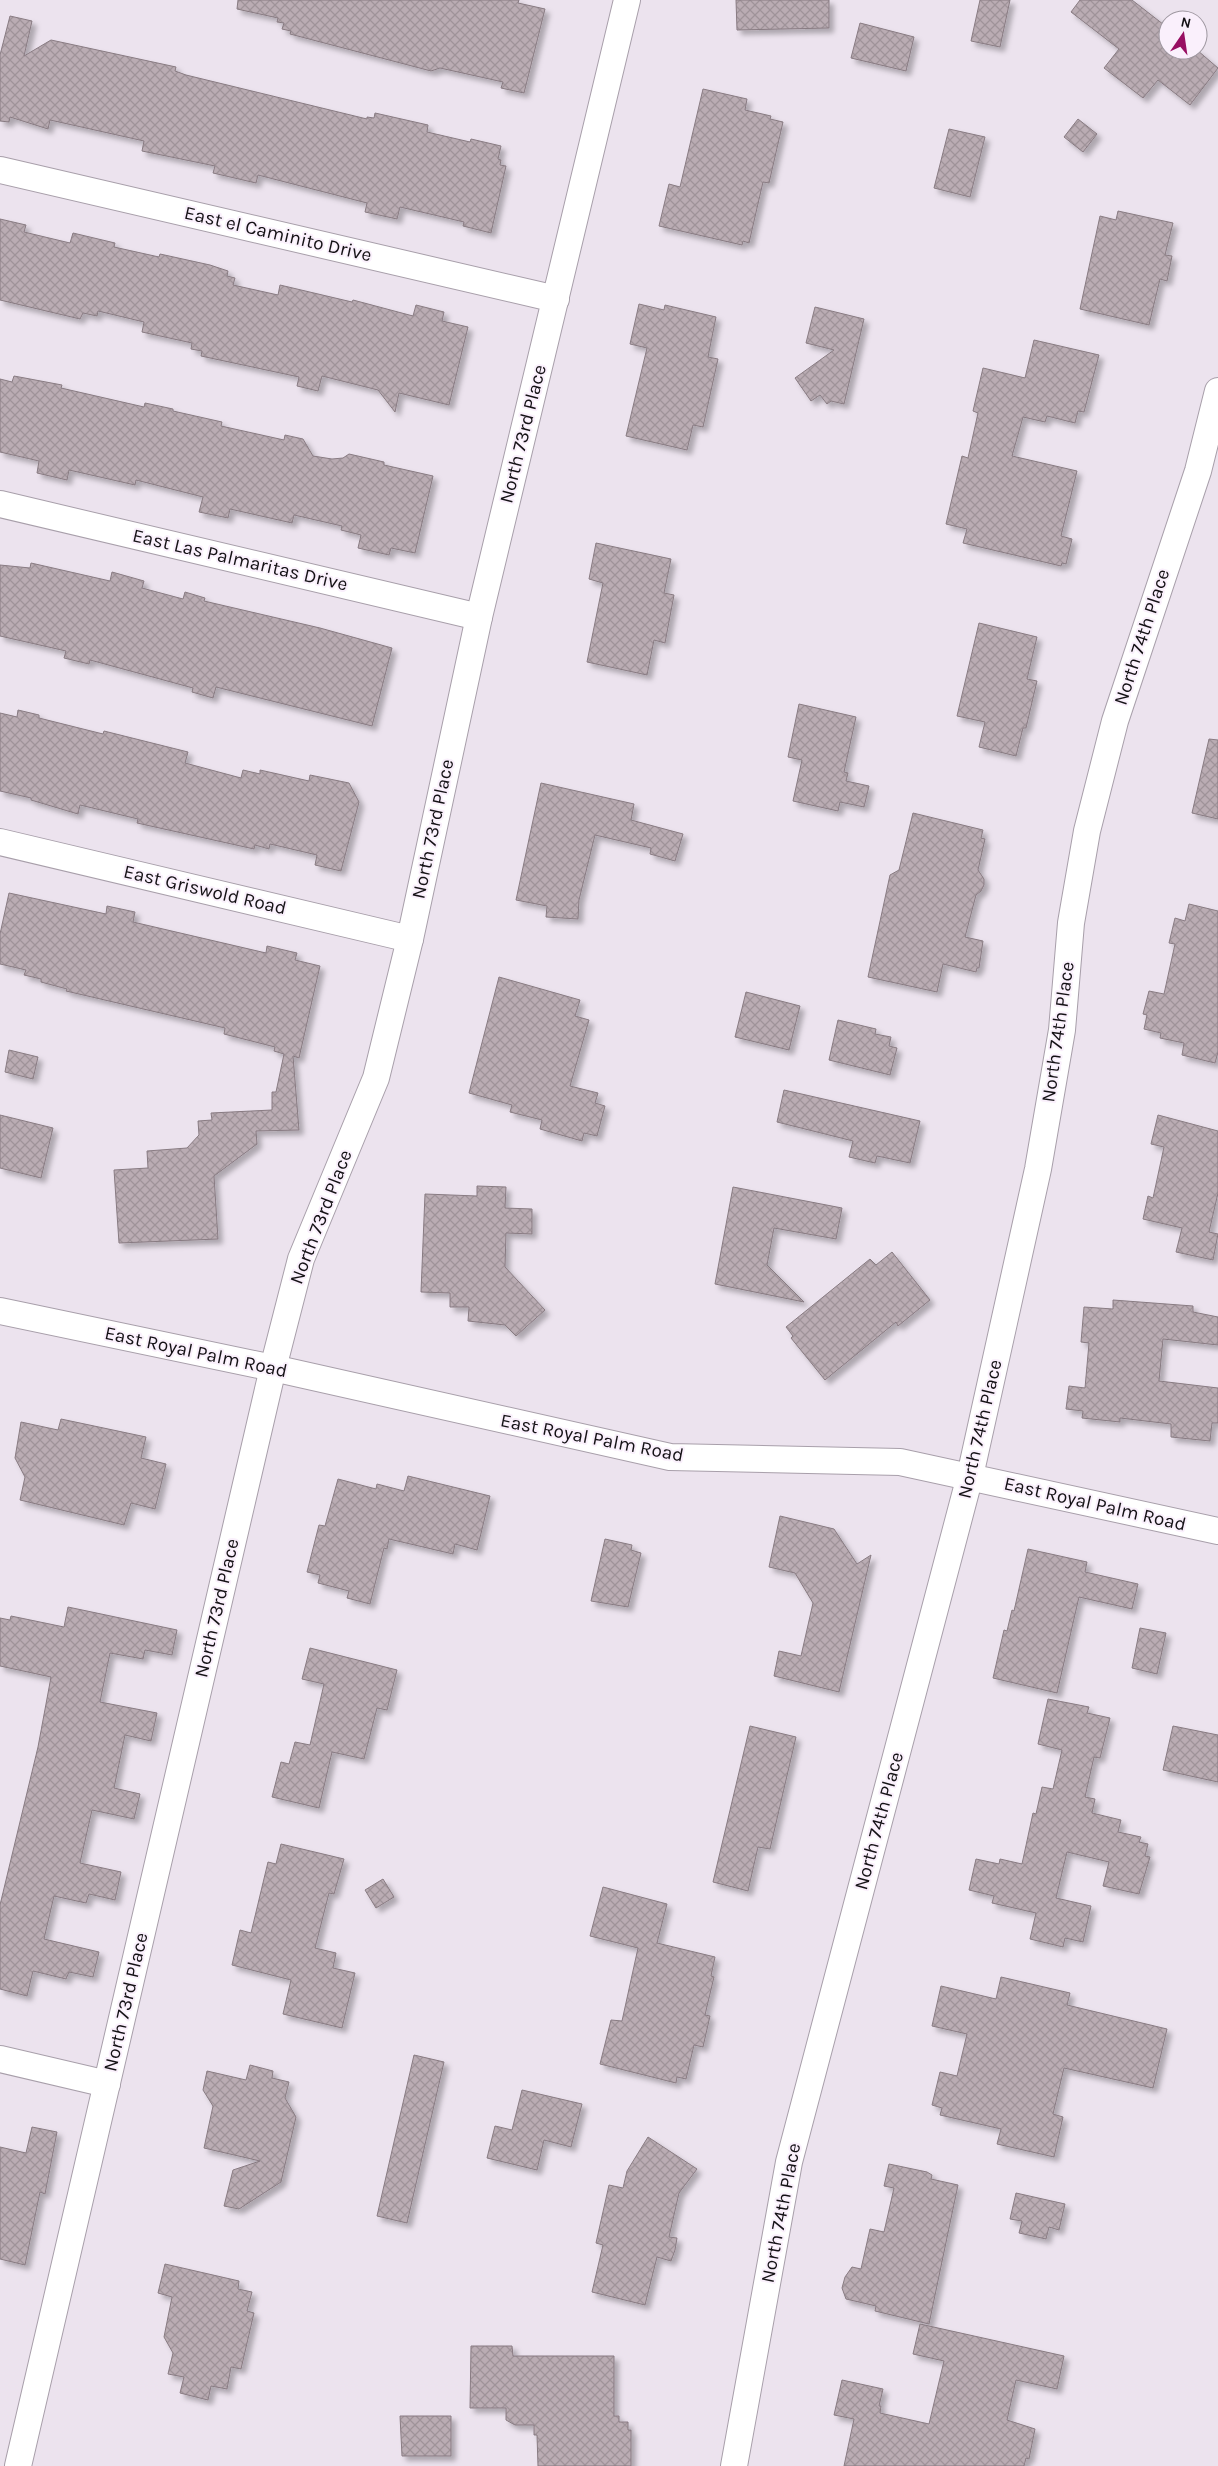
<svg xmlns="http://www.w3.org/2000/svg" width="1218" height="2466" font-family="Karla,sans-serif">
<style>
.building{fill:url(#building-cross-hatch);stroke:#887b82;filter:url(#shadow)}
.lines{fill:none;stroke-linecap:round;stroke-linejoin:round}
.minor-casing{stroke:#a89faa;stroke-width:28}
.minor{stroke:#fff;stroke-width:26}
.labels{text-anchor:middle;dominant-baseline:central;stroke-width:4;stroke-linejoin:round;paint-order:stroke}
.street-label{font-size:19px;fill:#141115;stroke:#faf0fc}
</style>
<defs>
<pattern id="building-cross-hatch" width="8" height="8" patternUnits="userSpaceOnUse" patternTransform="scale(1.25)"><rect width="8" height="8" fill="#baacb3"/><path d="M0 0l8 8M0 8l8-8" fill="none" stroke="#9f9399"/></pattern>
<filter id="shadow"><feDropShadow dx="4.5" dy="4.5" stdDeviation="2.5" flood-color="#0004"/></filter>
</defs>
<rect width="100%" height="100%" fill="#ece3ee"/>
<!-- building -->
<g class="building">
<path d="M 238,0 L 519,0 L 518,3 L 545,9 L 524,93 L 501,88 L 503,82 L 440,68 L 431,71 L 290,34 L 291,31 L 282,29 L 284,23 L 277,22 L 278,18 L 237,9 Z"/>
<path d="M 736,0 L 829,0 L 829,28 L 737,30 Z"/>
<path d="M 980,0 L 1010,0 L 1000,47 L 971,41 Z"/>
<path d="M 1080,0 L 1132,0 L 1168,28 L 1168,50 L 1197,50 L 1218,68 L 1190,105 L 1158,80 L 1143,98 L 1104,68 L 1119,49 L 1071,12 Z"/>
<path d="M 10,16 L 32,21 L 24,56 L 51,40 L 176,67 L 175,71 L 186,75 L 367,119 L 367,117 L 374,118 L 375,113 L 428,125 L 427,132 L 470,142 L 471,139 L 501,146 L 498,159 L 501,160 L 500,165 L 506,166 L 491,233 L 463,226 L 464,222 L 400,207 L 397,219 L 365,212 L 367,203 L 258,175 L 256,183 L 213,173 L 215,166 L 142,151 L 144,141 L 50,120 L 48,129 L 10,117 L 9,122 L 0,121 L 0,55 Z"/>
<path d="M 860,23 L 914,37 L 906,71 L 851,58 Z"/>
<path d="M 703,89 L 747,99 L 745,110 L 771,116 L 770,119 L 783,122 L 769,183 L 763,182 L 749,243 L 743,241 L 742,245 L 659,226 L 669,184 L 680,187 Z"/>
<path d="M 1078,119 L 1097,134 L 1083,152 L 1064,137 Z"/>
<path d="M 949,129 L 985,137 L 970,197 L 934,188 Z"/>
<path d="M 1118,211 L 1173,223 L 1165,255 L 1172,256 L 1167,281 L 1160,279 L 1149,325 L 1080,309 L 1100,216 L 1116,220 Z"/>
<path d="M 0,219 L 26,225 L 24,232 L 70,243 L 73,233 L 115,243 L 114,247 L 159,257 L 160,254 L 210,265 L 228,271 L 227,276 L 235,278 L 233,285 L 278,295 L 280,285 L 352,302 L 353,300 L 413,316 L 416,305 L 444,312 L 442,321 L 468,327 L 449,405 L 399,393 L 395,412 L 378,390 L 322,376 L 318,391 L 297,386 L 299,377 L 201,356 L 202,351 L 191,349 L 192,343 L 142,332 L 144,322 L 98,311 L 97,316 L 83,313 L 80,319 L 0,300 Z"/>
<path d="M 639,304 L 664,310 L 665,305 L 716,317 L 708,357 L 718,359 L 703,427 L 693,425 L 687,450 L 626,436 L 647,348 L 630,344 Z"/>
<path d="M 815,307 L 864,319 L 844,404 L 831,401 L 827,404 L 820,395 L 811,401 L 795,378 L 834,350 L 806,343 Z"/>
<path d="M 1034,340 L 1099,355 L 1084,412 L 1078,411 L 1075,423 L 1047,416 L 1045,422 L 1023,417 L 1012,456 L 1077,471 L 1061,536 L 1072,539 L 1066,564 L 1062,563 L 1061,566 L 963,543 L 967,529 L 946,524 L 962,456 L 968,458 L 978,413 L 973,411 L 983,368 L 1025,378 Z"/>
<path d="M 14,376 L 62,385 L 61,388 L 144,407 L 145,403 L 173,409 L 173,411 L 222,422 L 221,426 L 284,440 L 285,435 L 303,439 L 313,456 L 332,459 L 343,458 L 349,454 L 384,462 L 384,465 L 433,476 L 415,553 L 391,548 L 389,555 L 358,548 L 361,535 L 341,530 L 342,526 L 294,515 L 292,523 L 230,509 L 228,518 L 199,512 L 203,497 L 136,480 L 135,485 L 69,470 L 67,480 L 37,473 L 39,461 L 0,452 L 0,379 L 12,382 Z"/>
<path d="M 596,543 L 671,559 L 664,593 L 674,595 L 665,643 L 654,640 L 647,675 L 587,662 L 603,583 L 589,579 Z"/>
<path d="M 31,563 L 110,581 L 112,572 L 144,581 L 142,588 L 183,599 L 185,592 L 205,598 L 204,601 L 320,628 L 392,648 L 372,726 L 216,687 L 213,698 L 192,692 L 193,688 L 90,660 L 89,664 L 64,658 L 66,651 L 0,636 L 0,565 L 30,568 Z"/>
<path d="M 979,623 L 1037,637 L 1027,679 L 1037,681 L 1026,728 L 1023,728 L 1016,756 L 979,747 L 985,722 L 957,716 Z"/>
<path d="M 799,704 L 856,717 L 844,772 L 848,773 L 846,781 L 869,786 L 864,807 L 840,802 L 838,811 L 793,801 L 802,760 L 788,757 Z"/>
<path d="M 18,710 L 39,715 L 39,718 L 103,734 L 104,731 L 188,752 L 185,763 L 241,778 L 243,770 L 260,774 L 260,770 L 309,781 L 310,775 L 349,783 L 359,802 L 341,871 L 315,865 L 317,855 L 270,844 L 269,849 L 255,845 L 254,849 L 137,823 L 138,819 L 80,805 L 78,814 L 31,800 L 31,798 L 0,791 L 0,713 L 17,717 Z"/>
<path d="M 1209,739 L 1218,740 L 1218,819 L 1192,813 Z"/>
<path d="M 541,783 L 634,804 L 631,820 L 683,834 L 675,861 L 650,854 L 651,848 L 595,835 L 579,900 L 578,919 L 546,917 L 547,906 L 516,900 Z"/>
<path d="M 913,813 L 983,830 L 981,838 L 985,839 L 978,870 L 984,879 L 984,885 L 981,891 L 976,895 L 965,937 L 983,941 L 979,968 L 977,968 L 976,972 L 943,964 L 937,992 L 868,977 L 890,875 L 899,870 Z"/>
<path d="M 9,893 L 106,914 L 107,906 L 135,912 L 133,922 L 266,953 L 267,946 L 297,953 L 295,960 L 320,966 L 299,1058 L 293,1056 L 299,1130 L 256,1131 L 257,1144 L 214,1176 L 218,1239 L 119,1243 L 114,1170 L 148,1168 L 147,1151 L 187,1148 L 199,1135 L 198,1121 L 212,1120 L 211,1113 L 272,1110 L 272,1092 L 276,1092 L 284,1054 L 274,1051 L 275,1047 L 224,1034 L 225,1028 L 66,991 L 67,989 L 41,982 L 41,979 L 24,975 L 26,970 L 0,964 L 0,934 Z"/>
<path d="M 1189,904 L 1218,911 L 1218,1052 L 1215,1063 L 1182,1055 L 1184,1043 L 1160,1038 L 1161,1033 L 1144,1029 L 1147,1015 L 1143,1014 L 1149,991 L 1164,994 L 1175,944 L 1169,943 L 1175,918 L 1185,921 Z"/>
<path d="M 499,977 L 580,1000 L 575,1016 L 589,1020 L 570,1086 L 598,1093 L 595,1103 L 605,1106 L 597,1136 L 584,1133 L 582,1141 L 540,1129 L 542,1120 L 510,1112 L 512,1105 L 469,1093 Z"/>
<path d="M 746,992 L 800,1006 L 789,1050 L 735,1037 Z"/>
<path d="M 838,1020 L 876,1029 L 875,1034 L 891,1037 L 889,1046 L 897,1048 L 890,1075 L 829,1060 Z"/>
<path d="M 9,1050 L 38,1057 L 33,1079 L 5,1072 Z"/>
<path d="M 784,1090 L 920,1121 L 910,1163 L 877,1156 L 875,1163 L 849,1157 L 853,1141 L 777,1122 Z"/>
<path d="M 0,1115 L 53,1128 L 41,1178 L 0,1168 Z"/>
<path d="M 1158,1115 L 1218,1131 L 1218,1193 L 1209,1232 L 1218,1234 L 1213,1260 L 1176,1252 L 1182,1228 L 1143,1219 L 1148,1196 L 1153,1198 L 1164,1147 L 1151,1144 Z"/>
<path d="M 477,1186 L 506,1187 L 505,1208 L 532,1209 L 532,1234 L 506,1233 L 505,1267 L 545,1310 L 516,1336 L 505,1325 L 468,1321 L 469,1307 L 450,1307 L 450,1293 L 421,1292 L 425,1194 L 477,1196 Z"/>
<path d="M 733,1187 L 842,1208 L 836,1239 L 774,1228 L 767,1265 L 804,1302 L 715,1284 Z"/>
<path d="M 892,1252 L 930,1300 L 898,1326 L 896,1322 L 825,1380 L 791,1338 L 793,1336 L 786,1327 L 870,1259 L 876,1265 Z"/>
<path d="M 1113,1300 L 1193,1306 L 1193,1312 L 1218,1317 L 1218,1345 L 1163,1339 L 1159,1381 L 1218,1388 L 1218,1423 L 1212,1423 L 1210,1441 L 1171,1437 L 1171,1424 L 1120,1418 L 1120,1422 L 1082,1418 L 1083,1411 L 1066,1409 L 1069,1386 L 1085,1388 L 1089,1343 L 1081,1342 L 1084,1307 L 1113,1309 Z"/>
<path d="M 61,1419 L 146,1437 L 141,1458 L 166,1464 L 155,1509 L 131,1503 L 124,1525 L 20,1500 L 25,1477 L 15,1458 L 21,1422 L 58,1430 Z"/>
<path d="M 408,1476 L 490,1496 L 477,1550 L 455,1544 L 453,1554 L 389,1539 L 387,1549 L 384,1548 L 370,1604 L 347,1598 L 349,1591 L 318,1583 L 320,1575 L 307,1572 L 319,1525 L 325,1526 L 338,1479 L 376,1489 L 377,1484 L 404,1491 Z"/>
<path d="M 780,1516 L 834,1529 L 857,1564 L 871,1555 L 839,1692 L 774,1676 L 779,1651 L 801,1656 L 813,1603 L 795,1573 L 769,1567 Z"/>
<path d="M 605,1539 L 632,1545 L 631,1550 L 641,1553 L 628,1607 L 591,1601 Z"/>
<path d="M 1028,1549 L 1087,1562 L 1085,1572 L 1138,1584 L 1132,1609 L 1079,1597 L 1057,1693 L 993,1678 L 1004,1630 L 1007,1631 L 1012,1610 L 1014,1611 Z"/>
<path d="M 68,1607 L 177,1630 L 172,1655 L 145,1650 L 143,1659 L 110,1653 L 100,1702 L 157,1713 L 151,1741 L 125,1735 L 114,1788 L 140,1794 L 134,1819 L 92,1810 L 80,1863 L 121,1872 L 115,1900 L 89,1894 L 86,1903 L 54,1896 L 44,1939 L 99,1952 L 93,1977 L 69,1972 L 66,1979 L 33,1971 L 27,1996 L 0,1989 L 0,1905 L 38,1747 L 51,1677 L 0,1666 L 0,1618 L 10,1620 L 11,1616 L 64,1627 Z"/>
<path d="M 1140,1628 L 1166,1633 L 1157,1674 L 1132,1668 Z"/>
<path d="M 310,1648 L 397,1670 L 387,1710 L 377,1708 L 364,1759 L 332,1752 L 319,1808 L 272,1797 L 281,1762 L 289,1764 L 295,1742 L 310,1745 L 324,1684 L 302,1679 Z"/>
<path d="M 1048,1699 L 1089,1707 L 1087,1713 L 1110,1718 L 1100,1758 L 1094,1757 L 1085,1797 L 1095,1799 L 1092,1813 L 1121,1820 L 1118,1832 L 1141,1837 L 1139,1842 L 1148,1844 L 1145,1856 L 1150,1857 L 1139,1894 L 1103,1886 L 1109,1862 L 1067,1852 L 1056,1898 L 1091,1906 L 1083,1942 L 1065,1938 L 1063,1947 L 1030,1939 L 1036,1913 L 992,1903 L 994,1896 L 969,1890 L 976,1859 L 999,1864 L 1000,1859 L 1022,1864 L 1033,1813 L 1036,1814 L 1042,1787 L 1053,1789 L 1062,1750 L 1038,1744 Z"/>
<path d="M 750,1726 L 796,1737 L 770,1849 L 758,1847 L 748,1891 L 713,1882 Z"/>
<path d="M 1173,1726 L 1218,1735 L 1218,1782 L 1163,1770 Z"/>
<path d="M 281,1844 L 344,1859 L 334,1894 L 329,1893 L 315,1948 L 336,1953 L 333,1968 L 355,1973 L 342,2028 L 283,2014 L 291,1980 L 232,1965 L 240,1930 L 251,1933 L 268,1862 L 276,1864 Z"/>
<path d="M 383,1879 L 394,1897 L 376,1908 L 365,1890 Z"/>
<path d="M 603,1887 L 667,1904 L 657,1943 L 715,1957 L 711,1976 L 714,1977 L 705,2015 L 710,2016 L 703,2047 L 694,2045 L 686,2079 L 677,2077 L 676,2083 L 600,2064 L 611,2020 L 622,2021 L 638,1948 L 590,1936 Z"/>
<path d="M 1001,1977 L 1070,1993 L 1067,2005 L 1167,2029 L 1153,2088 L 1064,2068 L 1053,2114 L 1063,2117 L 1054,2157 L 997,2144 L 1001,2129 L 940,2115 L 942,2108 L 932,2105 L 940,2072 L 957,2076 L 967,2034 L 932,2026 L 941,1986 L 996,1999 Z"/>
<path d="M 414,2055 L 444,2062 L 407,2223 L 377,2216 Z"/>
<path d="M 250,2065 L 273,2071 L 272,2078 L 289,2082 L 285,2098 L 296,2117 L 281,2182 L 239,2209 L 224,2206 L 233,2170 L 260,2161 L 204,2148 L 213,2106 L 203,2090 L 207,2071 L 246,2080 Z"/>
<path d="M 522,2090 L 582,2104 L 571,2147 L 544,2140 L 537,2170 L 487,2158 L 495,2126 L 512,2130 Z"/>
<path d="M 32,2127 L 57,2132 L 45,2194 L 40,2192 L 25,2265 L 0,2259 L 0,2147 L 26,2153 Z"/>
<path d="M 648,2137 L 697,2169 L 679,2193 L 669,2237 L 677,2238 L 675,2250 L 671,2261 L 657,2257 L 645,2305 L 592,2292 L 603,2245 L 596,2243 L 609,2185 L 623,2188 L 627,2171 Z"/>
<path d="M 889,2164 L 927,2172 L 932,2175 L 931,2179 L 958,2185 L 929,2324 L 875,2311 L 876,2306 L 846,2299 L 842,2288 L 845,2277 L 852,2267 L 861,2269 L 870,2229 L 884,2232 L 894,2188 L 884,2186 Z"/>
<path d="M 1016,2193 L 1065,2204 L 1059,2230 L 1049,2227 L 1046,2239 L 1019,2233 L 1022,2221 L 1010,2219 Z"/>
<path d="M 165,2264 L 239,2281 L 238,2289 L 252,2292 L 247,2311 L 254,2313 L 241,2369 L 231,2367 L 227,2389 L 211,2386 L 208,2400 L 180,2393 L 184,2377 L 168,2374 L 173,2353 L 164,2337 L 172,2297 L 158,2293 Z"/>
<path d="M 920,2324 L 1064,2356 L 1057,2389 L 1016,2380 L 1007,2420 L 1035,2429 L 1029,2459 L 1026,2458 L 1024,2466 L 844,2466 L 854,2419 L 834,2415 L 842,2380 L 883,2389 L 879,2406 L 881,2406 L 880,2413 L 929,2424 L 944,2361 L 913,2354 Z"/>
<path d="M 471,2346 L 512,2346 L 513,2356 L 614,2356 L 614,2416 L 619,2416 L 619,2422 L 628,2422 L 628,2430 L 631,2430 L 631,2466 L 538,2466 L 537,2435 L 534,2435 L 534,2425 L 515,2425 L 506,2420 L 506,2408 L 470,2408 Z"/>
<path d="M 400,2416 L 451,2416 L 451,2456 L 402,2456 Z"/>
</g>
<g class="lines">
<!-- minor casing -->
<g class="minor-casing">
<g id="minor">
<path d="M 0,170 L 556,299"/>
<path d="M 0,504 L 479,617"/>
<path d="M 0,842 L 410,939"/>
<path d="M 0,1311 L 273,1368 L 670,1457 L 900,1462 L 1218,1531"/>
<path d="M 0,2059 L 107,2084"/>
<path d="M 18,2466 L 273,1368 L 301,1259 L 376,1078 L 410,939 L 479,617 L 627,0"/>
<path d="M 734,2466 L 789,2162 L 970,1476 L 1038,1169 L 1062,1030 L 1071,923 L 1087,831 L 1115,721 L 1198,471 L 1218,391"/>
</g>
</g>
<!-- minor -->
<use href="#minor" class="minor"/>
</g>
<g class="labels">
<!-- street labels -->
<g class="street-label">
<text transform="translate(278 234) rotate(13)">East el Caminito Drive</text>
<text transform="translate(523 434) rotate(-76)">North 73rd Place</text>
<text transform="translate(240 560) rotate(13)">East Las Palmaritas Drive</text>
<text transform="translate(1142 637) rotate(-72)">North 74th Place</text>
<text transform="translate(433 829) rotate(-78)">North 73rd Place</text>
<text transform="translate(205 890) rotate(13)">East Griswold Road</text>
<text transform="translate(1058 1032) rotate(-82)">North 74th Place</text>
<text transform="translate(321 1217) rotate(-69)">North 73rd Place</text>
<text transform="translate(196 1352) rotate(12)">East Royal Palm Road</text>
<text transform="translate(980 1429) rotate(-77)">North 74th Place</text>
<text transform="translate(592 1438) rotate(11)">East Royal Palm Road</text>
<text transform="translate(1095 1504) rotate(13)">East Royal Palm Road</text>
<text transform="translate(217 1608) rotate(-77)">North 73rd Place</text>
<text transform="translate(879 1821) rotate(-75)">North 74th Place</text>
<text transform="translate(126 2002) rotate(-77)">North 73rd Place</text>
<text transform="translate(781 2213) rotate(-79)">North 74th Place</text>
</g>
</g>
<!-- north arrow -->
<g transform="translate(1183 35) rotate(13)"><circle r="24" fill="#faf0fc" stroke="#9e97a0"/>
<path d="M0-4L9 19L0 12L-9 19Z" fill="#980f63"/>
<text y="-8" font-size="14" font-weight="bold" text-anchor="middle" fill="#141115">N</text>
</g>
</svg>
